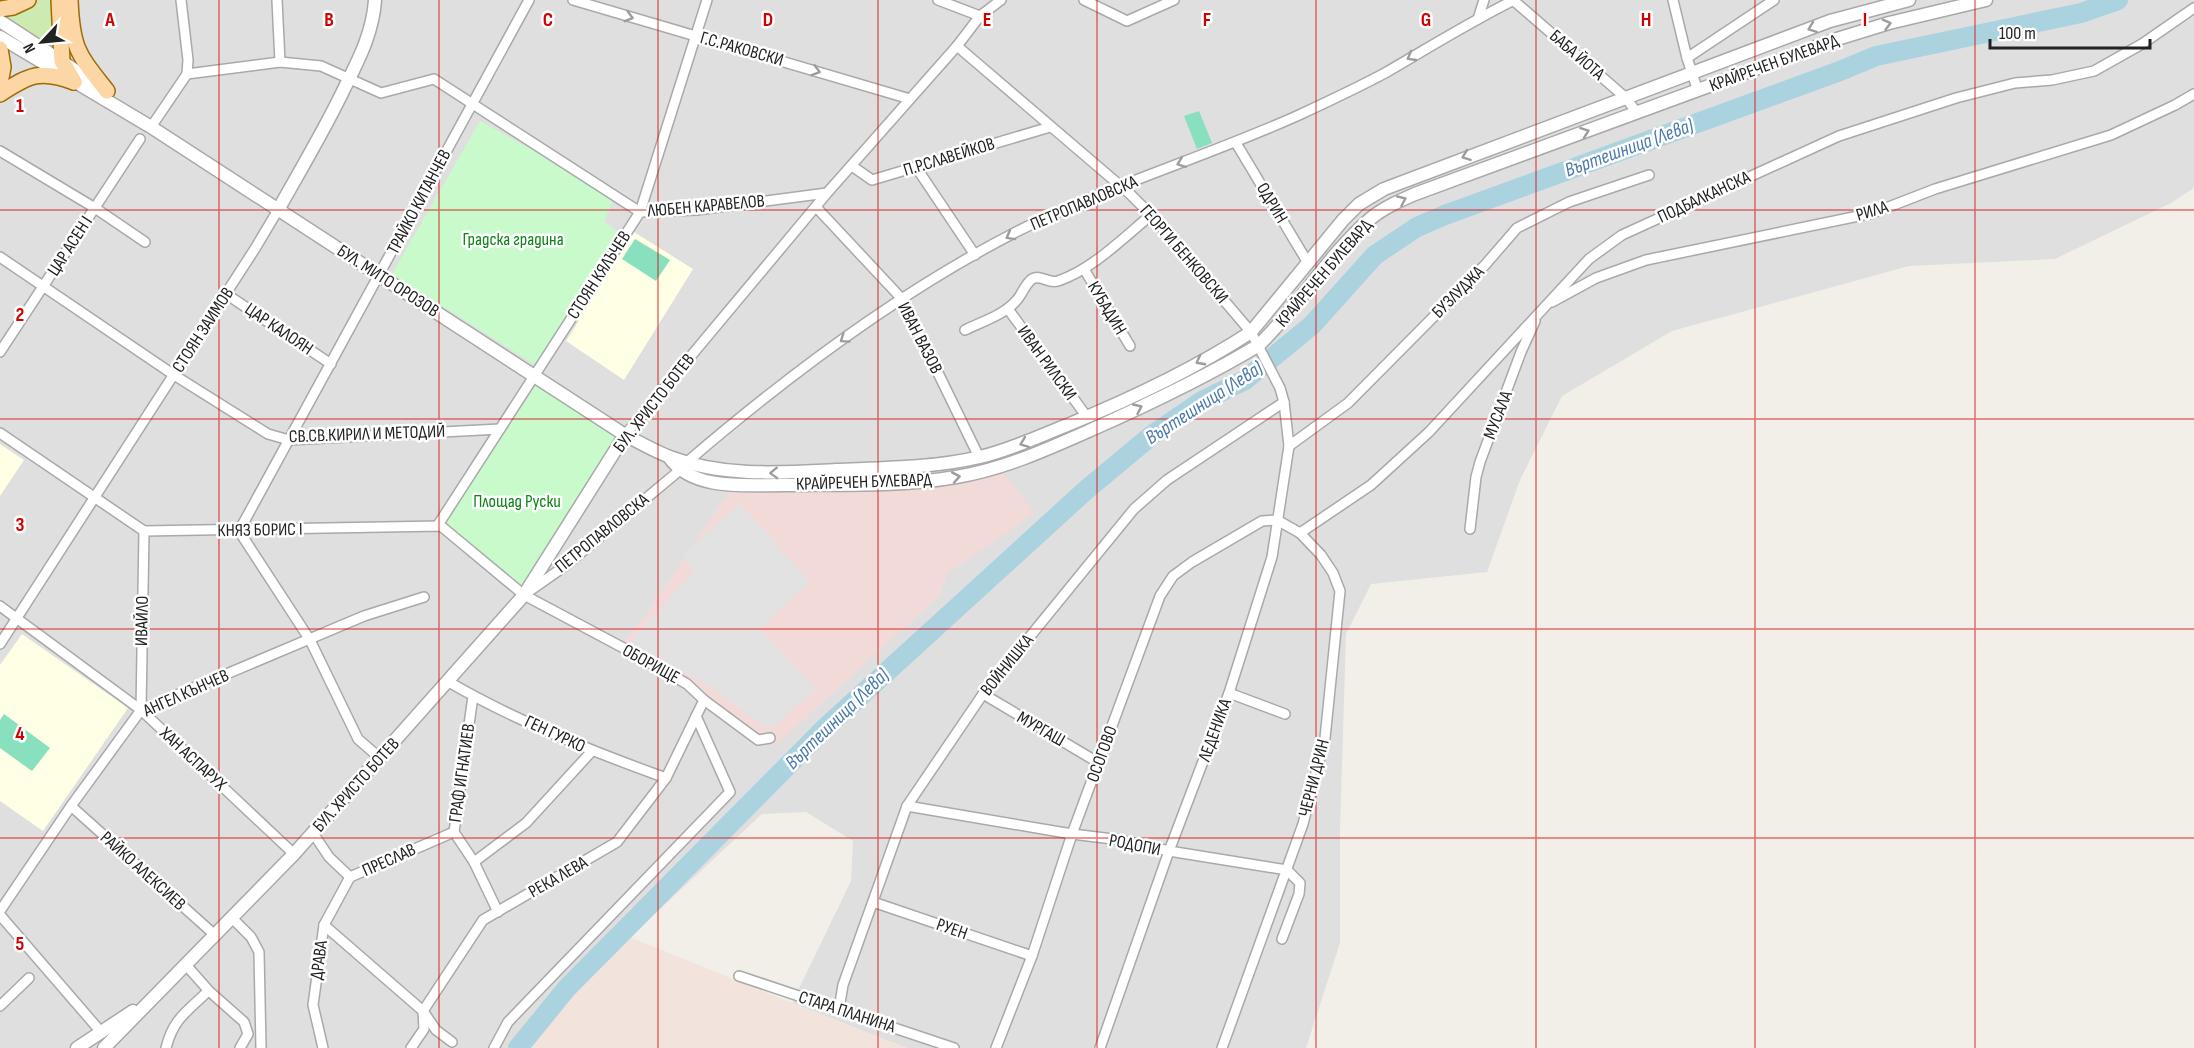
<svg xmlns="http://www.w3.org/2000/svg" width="2194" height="1048" font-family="'Sofia Sans Condensed',sans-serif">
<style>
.residential{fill:#e0dfdf}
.commercial{fill:#f2dad9}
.education{fill:#ffffe5}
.military{fill:#f3e3dd}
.grass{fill:#cdebb0}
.park{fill:#c8facc}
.pitch{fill:#88e0be}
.parking{fill:#e2e2e2}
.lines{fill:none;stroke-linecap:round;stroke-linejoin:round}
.river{stroke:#aad3df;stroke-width:20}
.minor-casing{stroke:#a9a9a9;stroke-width:12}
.tertiary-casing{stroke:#a9a9a9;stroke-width:15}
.primary-casing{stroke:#a06b00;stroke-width:18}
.minor{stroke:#fff;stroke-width:9}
.tertiary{stroke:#fff;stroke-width:12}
.primary{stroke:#fcd6a4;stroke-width:15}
.oneway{stroke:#9c9c9c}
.grid{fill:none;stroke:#d40000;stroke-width:1.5;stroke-opacity:0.55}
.labels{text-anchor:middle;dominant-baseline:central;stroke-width:5;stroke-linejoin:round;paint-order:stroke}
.street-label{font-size:18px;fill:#222;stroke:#fff}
.park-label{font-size:18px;fill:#0c8416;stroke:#fff}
.water-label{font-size:20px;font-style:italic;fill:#4a7aab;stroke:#fff}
.grid-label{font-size:20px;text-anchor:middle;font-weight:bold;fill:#d40000;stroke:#fff;stroke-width:5;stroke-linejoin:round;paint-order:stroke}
</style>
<rect width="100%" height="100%" fill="#f2efe9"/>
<!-- residential -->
<path class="residential" d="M 0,0 L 2194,0 L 2194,188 L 2171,203 L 2055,259 L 1909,266 L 1672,331 L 1562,396 L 1520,480 L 1487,572 L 1371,584 L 1346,634 L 1340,830 L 1340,943 L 1306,1048 L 907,1048 L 792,1003 L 851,881 L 853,841 L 806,812 L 762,814 L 515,1044 L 514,1048 L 0,1048 Z"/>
<!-- commercial -->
<path class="commercial" d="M 1003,473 L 1035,513 L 948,573 L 939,596 L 776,745 L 770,738 L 758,740 L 704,700 L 620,646 L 648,612 L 728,493 L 900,488 Z"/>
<!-- education -->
<g class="education">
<path d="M 634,232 L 693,269 L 624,380 L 566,341 Z"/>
<path d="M 0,444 L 24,460 L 0,496 Z"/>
<path d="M 22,634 L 128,708 L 43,831 L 0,801 L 0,665 Z"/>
</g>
<!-- military -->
<path class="military" d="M 630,937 L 792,1003 L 907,1048 L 521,1048 Z"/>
<!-- grass -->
<path class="grass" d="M 36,0 L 54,0 L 57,51 L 0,15 L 27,7 Z"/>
<!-- park -->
<g class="park">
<path d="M 480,121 L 615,196 L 604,222 L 619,232 L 535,365 L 392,274 Z"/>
<path d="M 537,384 L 616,436 L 521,586 L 445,523 Z"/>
</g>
<!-- pitch -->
<g class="pitch">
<path d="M 1199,111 L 1212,143 L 1197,149 L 1184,116 Z"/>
<path d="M 635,239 L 670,260 L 656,281 L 622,259 Z"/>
<path d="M 4,714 L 50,748 L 32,771 L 0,748 L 0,720 Z"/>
</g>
<!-- parking -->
<path class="parking" d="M 740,504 L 810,582 L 759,629 L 817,689 L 773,726 L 765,727 L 712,687 L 629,643 L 694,572 L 683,554 Z"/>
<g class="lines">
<!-- river -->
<path class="river" d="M 518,1048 L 567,988 L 824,729 L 1086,490 L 1152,435 L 1202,401 L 1245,380 L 1289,344 L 1312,325 L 1375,255 L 1417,227 L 1445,215 L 1840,71 L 1876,56 L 2081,13 L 2118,0"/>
<!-- minor casing -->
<g class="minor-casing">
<g id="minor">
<path d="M 277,0 L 280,62"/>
<path d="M 573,0 L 910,99"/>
<path d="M 938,0 L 980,16"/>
<path d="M 1084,0 L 1127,21 L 1174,0"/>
<path d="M 1513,0 L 1626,98 L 1637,113"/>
<path d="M 1673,0 L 1687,58 L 1698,91"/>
<path d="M 1478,19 L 1484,0"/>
<path d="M 957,46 L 1130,194 L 1151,215 L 1251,332 L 1280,388 L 1284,402 L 1289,446 L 1272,557 L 1229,693 L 1169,851 L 1100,1048"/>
<path d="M 1687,58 L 1774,0"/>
<path d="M 187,74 L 280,62 L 321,66 L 381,93 L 434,79 L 640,212 L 697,210 L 827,193"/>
<path d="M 151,127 L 187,74 L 188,60 L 181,0"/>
<path d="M 1236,143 L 1308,263"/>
<path d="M 0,151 L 95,208 L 145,242"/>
<path d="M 852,166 L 872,180 L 1050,127"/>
<path d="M 916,167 L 975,255"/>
<path d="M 816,207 L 902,299 L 979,457"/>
<path d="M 0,257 L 174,375 L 268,434 L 289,440 L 500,429"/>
<path d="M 1084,269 L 1130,346"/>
<path d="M 226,294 L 331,364"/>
<path d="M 1552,302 L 1596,278 L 1646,260 L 1873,213 L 1935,189 L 2111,135 L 2175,105 L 2194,94"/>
<path d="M 1008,309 L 1087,417"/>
<path d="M 965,330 C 981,322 1004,315 1016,301 C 1022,295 1025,284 1032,279 C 1041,274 1048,284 1058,281 C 1093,269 1123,238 1151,215"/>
<path d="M 0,352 L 140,139"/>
<path d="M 0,433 L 144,531 L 441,526 L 524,595 L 631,652 L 687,684 L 704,700 L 758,740 L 770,738"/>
<path d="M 625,435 L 827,193 L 957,46 L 980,16 L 1001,0"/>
<path d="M 1289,446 L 1348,403 L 1485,265 L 1517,228 L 1569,202 L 1649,175"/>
<path d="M 687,462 C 786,377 899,292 1016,232 C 1107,186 1206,157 1299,115 C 1327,102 1357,88 1385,73 C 1428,48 1470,22 1514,0"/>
<path d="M 438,525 L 640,212 L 707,0"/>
<path d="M 1470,529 L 1476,477 L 1480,462 L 1521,352 L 1535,321"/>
<path d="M 1300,533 L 1371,485 L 1429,432 L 1589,259 L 1622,235 L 1839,136 L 1956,98 L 2015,83 L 2052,80 L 2094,71 L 2142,44 L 2194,8"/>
<path d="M 528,592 L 565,566 L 680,470"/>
<path d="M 0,606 L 141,710 L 294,854"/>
<path d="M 0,644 L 256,247 L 278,210"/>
<path d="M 447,681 C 516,721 591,751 666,778"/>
<path d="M 1229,693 L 1285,714"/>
<path d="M 983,694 L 1099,763"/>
<path d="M 473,696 L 454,832 L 474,862 L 498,912"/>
<path d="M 141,710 L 144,531"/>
<path d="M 381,759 L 358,739 L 310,640 L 239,531 L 529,0"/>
<path d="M 71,806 L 216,936"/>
<path d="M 907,806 L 1072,834 L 1121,840 L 1169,851 L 1287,870 L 1300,883 L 1299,894 L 1282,939"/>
<path d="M 313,833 L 329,857 L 350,877 L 454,832"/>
<path d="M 474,862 L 526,823 L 592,751"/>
<path d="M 873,902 L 1032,956"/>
<path d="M 0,911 L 71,806 L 141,710 L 364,616 L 424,597"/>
<path d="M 0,915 L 101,1032"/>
<path d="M 233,919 L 251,937 L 259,952 L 261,1048"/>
<path d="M 324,925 L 423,1011 L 436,1030 L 452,1042"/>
<path d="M 186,965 L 209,991 L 244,1022 L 248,1034 L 240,1048"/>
<path d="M 739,976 L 954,1048"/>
<path d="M 0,1006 L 29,978"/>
<path d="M 839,1009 L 843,985 L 907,806 L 983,694 L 1134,509 L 1167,480 L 1284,402"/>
<path d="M 166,1048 C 173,1020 185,1013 205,994"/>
<path d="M 323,1048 L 313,1005 L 324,925 L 350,877"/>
<path d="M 411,1048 L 424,1029 L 423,1011 L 483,920 L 617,842 L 666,778 L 704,700"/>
<path d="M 494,1048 L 508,1022 L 730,792 L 696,716"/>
<path d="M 996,1048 L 1032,956 L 1072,834 L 1160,596 L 1173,576 L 1192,562 L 1262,521 L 1277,520 L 1300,533 L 1321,555 L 1333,573 L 1340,591 L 1325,738 L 1303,824 L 1222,1048"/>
</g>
</g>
<!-- tertiary casing -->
<g class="tertiary-casing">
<g id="tertiary">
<path d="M 0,21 L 101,87"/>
<path d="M 0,37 L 151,127 L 625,435 C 639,442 654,451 670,457 C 723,477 779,473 836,470 C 884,468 933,468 980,457 C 1010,450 1037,437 1065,426 C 1126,401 1196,368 1251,332 L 1343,220 L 1359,204 L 1384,189 L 1830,21 L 1909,0"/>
<path d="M 278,210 C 301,169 325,129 345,87 C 359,59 373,32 375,0"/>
<path d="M 669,457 C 692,491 746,485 783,485 C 841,484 899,487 956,477 C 1004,469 1048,449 1093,429 C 1149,404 1206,377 1259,345 C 1299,306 1328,255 1370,219 C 1383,208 1399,201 1415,194 L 1837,39 L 1889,23 L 1986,0"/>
<path d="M 77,1048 L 133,1011"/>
<path d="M 104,1048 L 294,854 L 524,595 L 625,435"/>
</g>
</g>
<!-- primary casing -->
<g class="primary-casing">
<g id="primary">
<path d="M 59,0 L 62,61 L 74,82"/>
<path d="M 70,0 C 72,49 78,54 107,91"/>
<path d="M 0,9 L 13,7 L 28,0"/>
<path d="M 0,49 L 3,67 L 0,83"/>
<path d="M 0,94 C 29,75 40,69 74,82"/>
</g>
</g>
<!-- minor -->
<use href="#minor" class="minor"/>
<!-- tertiary -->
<use href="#tertiary" class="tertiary"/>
<!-- primary -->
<use href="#primary" class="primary"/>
</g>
<!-- one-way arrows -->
<defs><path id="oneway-chevron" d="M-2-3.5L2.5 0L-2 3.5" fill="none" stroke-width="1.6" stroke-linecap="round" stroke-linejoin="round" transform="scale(1.5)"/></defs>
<g class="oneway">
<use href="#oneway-chevron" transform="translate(629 17) rotate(16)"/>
<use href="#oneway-chevron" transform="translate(1887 24) rotate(-15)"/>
<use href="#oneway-chevron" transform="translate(1812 28) rotate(159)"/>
<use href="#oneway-chevron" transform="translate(1411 57) rotate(150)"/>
<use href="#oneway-chevron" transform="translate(816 71) rotate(16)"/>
<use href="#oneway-chevron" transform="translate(1585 132) rotate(-20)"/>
<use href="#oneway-chevron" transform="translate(1466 156) rotate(160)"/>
<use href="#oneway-chevron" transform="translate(1181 163) rotate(159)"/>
<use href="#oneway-chevron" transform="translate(1402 200) rotate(-24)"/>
<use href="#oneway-chevron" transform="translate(1010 236) rotate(151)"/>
<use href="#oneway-chevron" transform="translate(844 339) rotate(145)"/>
<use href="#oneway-chevron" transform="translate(1200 361) rotate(152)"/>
<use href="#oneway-chevron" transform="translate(1138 408) rotate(-25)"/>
<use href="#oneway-chevron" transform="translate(1024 443) rotate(159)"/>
<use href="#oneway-chevron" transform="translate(774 473) rotate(178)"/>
<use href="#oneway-chevron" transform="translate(956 477) rotate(-10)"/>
</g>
<!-- grid -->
<path class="grid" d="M 219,0 L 219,1048M 439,0 L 439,1048M 658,0 L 658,1048M 878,0 L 878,1048M 1097,0 L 1097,1048M 1316,0 L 1316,1048M 1536,0 L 1536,1048M 1755,0 L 1755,1048M 1975,0 L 1975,1048M 0,210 L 2194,210M 0,419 L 2194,419M 0,629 L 2194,629M 0,838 L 2194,838"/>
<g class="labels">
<!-- street labels -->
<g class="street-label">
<text transform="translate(742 49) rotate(16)">Г.С.РАКОВСКИ</text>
<text transform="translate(1577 55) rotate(41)">БАБА ЙОТА</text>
<text transform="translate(1774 63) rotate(-20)">КРАЙРЕЧЕН БУЛЕВАРД</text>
<text transform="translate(949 157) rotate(-17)">П.Р.СЛАВЕЙКОВ</text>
<text transform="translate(1704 197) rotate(-25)">ПОДБАЛКАНСКА</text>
<text transform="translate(419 202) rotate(-62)">ТРАЙКО КИТАНЧЕВ</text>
<text transform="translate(1084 203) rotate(-23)">ПЕТРОПАВЛОВСКА</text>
<text transform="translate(1272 203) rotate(59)">ОДРИН</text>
<text transform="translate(706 206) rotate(-5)">ЛЮБЕН КАРАВЕЛОВ</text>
<text transform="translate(1872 211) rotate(-17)">РИЛА</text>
<text transform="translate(70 246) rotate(-57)">ЦАР АСЕН I</text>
<text transform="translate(1184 254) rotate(49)">ГЕОРГИ БЕНКОВСКИ</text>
<text transform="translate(1324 273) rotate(-49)">КРАЙРЕЧЕН БУЛЕВАРД</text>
<text transform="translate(599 275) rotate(-57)">СТОЯН КЯЛЪЧЕВ</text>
<text transform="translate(388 281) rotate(33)">БУЛ. МИТО ОРОЗОВ</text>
<text transform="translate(1458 292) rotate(-45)">БУЗЛУДЖА</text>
<text transform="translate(1107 308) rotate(59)">КУБАДИН</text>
<text transform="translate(279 329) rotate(34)">ЦАР КАЛОЯН</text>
<text transform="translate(203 330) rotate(-57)">СТОЯН ЗАИМОВ</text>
<text transform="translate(920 338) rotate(63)">ИВАН ВАЗОВ</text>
<text transform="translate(1047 363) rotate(54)">ИВАН РИЛСКИ</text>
<text transform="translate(654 403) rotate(-52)">БУЛ. ХРИСТО БОТЕВ</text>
<text transform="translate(1498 415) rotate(-69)">МУСАЛА</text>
<text transform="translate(367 434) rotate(-2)">СВ.СВ.КИРИЛ И МЕТОДИЙ</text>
<text transform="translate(864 482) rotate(-2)">КРАЙРЕЧЕН БУЛЕВАРД</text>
<text transform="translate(260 530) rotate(-1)">КНЯЗ БОРИС I</text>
<text transform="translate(602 533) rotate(-39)">ПЕТРОПАВЛОВСКА</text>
<text transform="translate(142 621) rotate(-89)">ИВАЙЛО</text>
<text transform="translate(651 664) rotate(29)">ОБОРИЩЕ</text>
<text transform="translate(1007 665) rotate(-51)">ВОЙНИШКА</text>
<text transform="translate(186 693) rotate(-24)">АНГЕЛ КЪНЧЕВ</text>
<text transform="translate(1041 729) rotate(30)">МУРГАШ</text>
<text transform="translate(1215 730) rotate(-70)">ЛЕДЕНИКА</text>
<text transform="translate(555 734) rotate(25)">ГЕН ГУРКО</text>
<text transform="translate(1102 754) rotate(-70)">ОСОГОВО</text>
<text transform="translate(193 759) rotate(43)">ХАН АСПАРУХ</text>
<text transform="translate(462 773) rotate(-82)">ГРАФ ИГНАТИЕВ</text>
<text transform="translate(1314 778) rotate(-76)">ЧЕРНИ ДРИН</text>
<text transform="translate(356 785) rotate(-48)">БУЛ. ХРИСТО БОТЕВ</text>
<text transform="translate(1135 845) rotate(11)">РОДОПИ</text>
<text transform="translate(389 860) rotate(-24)">ПРЕСЛАВ</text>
<text transform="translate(143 871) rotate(42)">РАЙКО АЛЕКСИЕВ</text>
<text transform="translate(558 877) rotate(-30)">РЕКА ЛЕВА</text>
<text transform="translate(952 929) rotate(19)">РУЕН</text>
<text transform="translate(319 960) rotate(-82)">ДРАВА</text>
<text transform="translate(847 1012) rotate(18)">СТАРА ПЛАНИНА</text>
</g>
<!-- park labels -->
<g class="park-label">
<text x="513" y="239">Градска градина</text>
<text x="517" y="501">Площад Руски</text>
</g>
<!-- water labels -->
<g class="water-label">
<text transform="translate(1629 148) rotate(-20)">Въртешница (Лева)</text>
<text transform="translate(1204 403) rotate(-33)">Въртешница (Лева)</text>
<text transform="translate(837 719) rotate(-44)">Въртешница (Лева)</text>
</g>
</g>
<g class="grid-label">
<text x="110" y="26">A</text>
<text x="329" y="26">B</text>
<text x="548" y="26">C</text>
<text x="768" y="26">D</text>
<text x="987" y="26">E</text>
<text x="1207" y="26">F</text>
<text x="1426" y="26">G</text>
<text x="1646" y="26">H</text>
<text x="1865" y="26">I</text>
<text x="20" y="112">1</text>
<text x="20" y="321">2</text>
<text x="20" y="531">3</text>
<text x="20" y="740">4</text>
<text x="20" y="950">5</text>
</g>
<!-- north arrow -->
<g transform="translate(42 42) rotate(244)" stroke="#ffffff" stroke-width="4.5" paint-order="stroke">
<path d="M0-4.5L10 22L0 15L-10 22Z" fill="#222222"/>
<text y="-9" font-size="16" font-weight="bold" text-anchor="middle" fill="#222222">N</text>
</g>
<!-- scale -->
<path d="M1990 39v9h160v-9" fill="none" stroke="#222222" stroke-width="3"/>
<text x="1999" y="39" font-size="18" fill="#222222" stroke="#ffffff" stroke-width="4.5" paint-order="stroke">100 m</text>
</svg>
